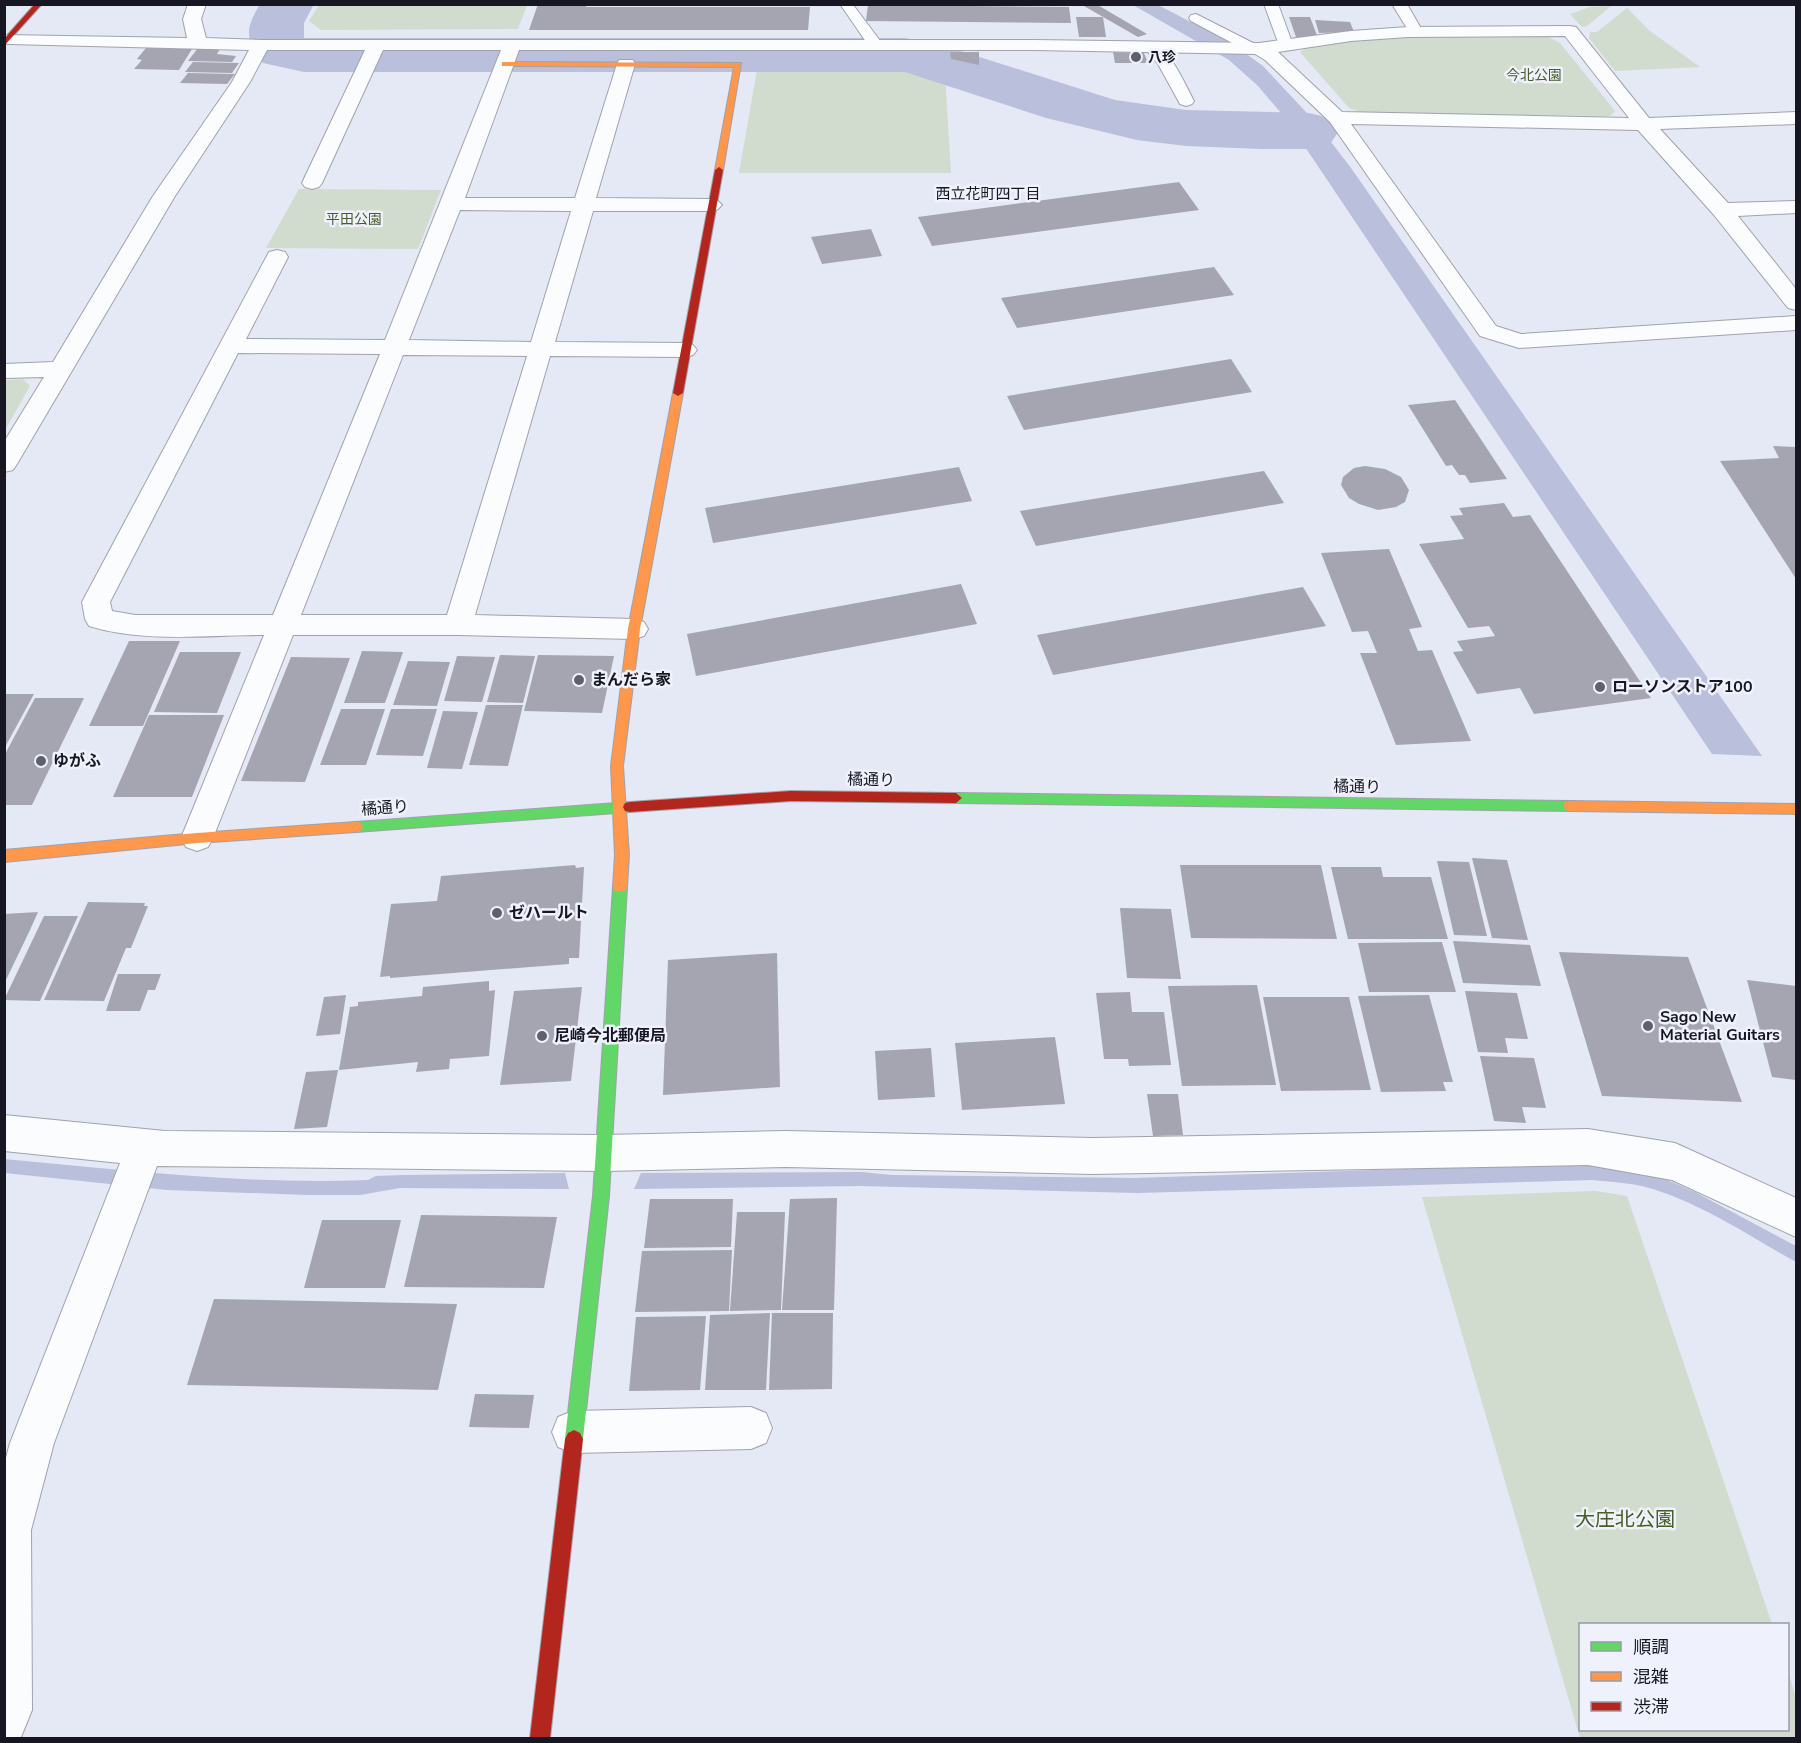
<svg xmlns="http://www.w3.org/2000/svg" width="1801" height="1743" font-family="'Nunito Sans','Noto Sans JP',sans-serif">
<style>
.green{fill:#d1dbce}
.water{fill:#babfdc}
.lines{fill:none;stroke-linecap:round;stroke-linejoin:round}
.river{fill:#babfdc;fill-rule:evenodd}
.building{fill:#a4a5b0}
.lane-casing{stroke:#a0a2ac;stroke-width:2}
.street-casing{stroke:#a0a2ac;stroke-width:2}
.fast-casing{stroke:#a0a2ac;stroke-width:2}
.slow-casing{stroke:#a0a2ac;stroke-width:2}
.jam-casing{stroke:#a0a2ac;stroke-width:2}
.lane{fill:#fbfcfe;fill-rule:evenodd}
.street{fill:#fbfcfe;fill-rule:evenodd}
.fast{fill:#63d668;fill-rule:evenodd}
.slow{fill:#ff974d;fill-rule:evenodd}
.jam{fill:#b3261e;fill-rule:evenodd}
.poi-dot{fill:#5e606c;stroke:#eff1fd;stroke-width:2}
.labels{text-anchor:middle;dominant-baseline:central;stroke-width:5;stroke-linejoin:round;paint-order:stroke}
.far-poi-label{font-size:14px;font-weight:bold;fill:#161722;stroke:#eff1fd;text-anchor:start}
.far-park-label{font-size:14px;fill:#485d26;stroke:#eff1fd}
.far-neighbourhood-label{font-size:15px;fill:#161722;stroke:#eff1fd}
.poi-label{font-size:16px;font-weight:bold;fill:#161722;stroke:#eff1fd;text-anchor:start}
.street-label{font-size:16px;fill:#161722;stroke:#eff1fd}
.near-park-label{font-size:20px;fill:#485d26;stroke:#eff1fd}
</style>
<rect width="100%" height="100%" fill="#e5e8f5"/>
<!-- green -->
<g class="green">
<path d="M 319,5 L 319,4 L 527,5 L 518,29 L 321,30 L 309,21 Z"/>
<path d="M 1611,6 L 1587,26 L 1582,27 L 1570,14 L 1590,7 Z"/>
<path d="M 1627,8 L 1650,31 L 1700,67 L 1615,71 L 1589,38 L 1590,32 L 1597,32 Z"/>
<path d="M 1544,35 L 1560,43 L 1615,111 L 1610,116 L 1364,113 L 1349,108 L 1300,52 L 1308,47 L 1359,39 Z"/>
<path d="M 758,64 L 913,65 L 945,74 L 951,173 L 739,173 Z"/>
<path d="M 299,189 L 441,190 L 418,249 L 266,248 Z"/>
<path d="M 23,379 L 30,386 L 5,430 L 5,380 Z"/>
<path d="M 1596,1191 L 1627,1196 L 1772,1624 L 1580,1624 L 1580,1730 L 1788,1730 L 1788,1671 L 1796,1698 L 1796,1738 L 1580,1738 L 1422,1197 Z"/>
</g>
<!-- water -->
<g class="water">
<path d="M 1133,5 L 1158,5 L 1231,43 L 1263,66 L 1318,125 L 1351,168 L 1762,756 L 1712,754 L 1287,120 L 1258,86 L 1229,60 Z"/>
<path d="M 4,1159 C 125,1170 247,1185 368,1180 L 376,1176 L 403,1175 L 565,1173 L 569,1189 L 400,1188 L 360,1195 L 308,1195 L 167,1190 L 5,1173 Z"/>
<path d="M 1583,1163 L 1658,1176 L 1695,1192 L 1796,1246 L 1796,1262 C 1751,1237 1705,1206 1656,1190 C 1636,1183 1613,1182 1592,1180 L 1137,1193 L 860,1186 L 634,1189 L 641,1173 L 862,1172 L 892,1175 L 1134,1178 Z"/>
</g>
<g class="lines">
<!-- river -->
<path class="river" d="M 260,4 L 314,4 L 304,23 L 304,38 L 905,38 L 948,47 L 1115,100 L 1186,110 L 1309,113 L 1330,118 L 1339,131 L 1330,144 L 1309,149 L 1262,149 L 1186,146 L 1137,140 L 1046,118 L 905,72 L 304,72 L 263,63 C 246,38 244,31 260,4 Z"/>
</g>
<!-- building -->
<g class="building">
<path d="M 538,4 L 587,4 L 586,7 L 810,7 L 808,30 L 529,30 Z"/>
<path d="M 1089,4 L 1096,4 L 1147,34 L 1138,37 L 1084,6 Z"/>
<path d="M 868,5 L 1069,7 L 1071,23 L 866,21 Z"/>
<path d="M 1076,17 L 1103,17 L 1106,37 L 1079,37 Z"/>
<path d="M 1289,17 L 1310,17 L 1318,38 L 1296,37 Z"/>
<path d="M 1315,20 L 1350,22 L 1354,32 L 1319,33 Z"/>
<path d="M 146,48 L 192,49 L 179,70 L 134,69 L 142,60 L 137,59 Z"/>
<path d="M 198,48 L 220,49 L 217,54 L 236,56 L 232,62 L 188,61 Z"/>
<path d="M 950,52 L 979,52 L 979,65 L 951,59 Z"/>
<path d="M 1113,52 L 1144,53 L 1148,63 L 1115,63 Z"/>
<path d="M 193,62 L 239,63 L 232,73 L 185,72 Z"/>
<path d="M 188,73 L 235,74 L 227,84 L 180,83 Z"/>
<path d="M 1179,182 L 1199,210 L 932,246 L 918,217 Z"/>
<path d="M 871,229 L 882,256 L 822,264 L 811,237 Z"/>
<path d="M 1214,267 L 1234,295 L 1017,328 L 1001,298 Z"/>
<path d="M 1231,359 L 1252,392 L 1024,430 L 1007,396 Z"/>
<path d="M 1455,400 L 1507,479 L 1470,483 L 1465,475 L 1459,475 L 1452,465 L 1446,466 L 1408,405 Z"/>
<path d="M 1773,446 L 1796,447 L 1796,579 L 1720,461 L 1779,458 Z"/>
<path d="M 1365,466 L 1385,469 L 1401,477 L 1409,490 L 1405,502 L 1396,507 L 1378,510 L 1359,504 L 1349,498 L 1341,485 L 1343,477 L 1354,468 Z"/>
<path d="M 959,467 L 972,501 L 713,543 L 705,508 Z"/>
<path d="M 1264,471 L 1284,503 L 1036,546 L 1020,511 Z"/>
<path d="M 1504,503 L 1513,517 L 1530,515 L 1651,698 L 1534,714 L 1520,688 L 1477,694 L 1453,652 L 1463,651 L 1457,641 L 1495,636 L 1489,626 L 1468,628 L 1419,544 L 1464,539 L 1450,516 L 1463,515 L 1459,508 Z"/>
<path d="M 1389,549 L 1422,627 L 1409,629 L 1418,651 L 1432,650 L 1471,741 L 1396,745 L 1360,653 L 1377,653 L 1368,631 L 1352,632 L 1321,553 Z"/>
<path d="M 961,584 L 977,624 L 696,676 L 687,634 Z"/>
<path d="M 1303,587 L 1326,626 L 1053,675 L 1037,635 Z"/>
<path d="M 129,641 L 180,641 L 143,726 L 89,726 Z"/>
<path d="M 362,651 L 403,652 L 385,703 L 344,703 Z"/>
<path d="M 180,652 L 241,652 L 217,713 L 154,712 Z"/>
<path d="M 500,655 L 535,656 L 523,703 L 487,702 Z"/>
<path d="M 538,655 L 614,656 L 602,713 L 524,711 Z"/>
<path d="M 457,656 L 495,657 L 482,702 L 444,701 Z"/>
<path d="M 291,657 L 350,658 L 305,782 L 241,781 Z"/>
<path d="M 408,661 L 450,662 L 437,706 L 393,705 Z"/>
<path d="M 4,694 L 34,694 L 4,749 Z"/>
<path d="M 35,698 L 84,698 L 32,805 L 4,805 L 4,756 Z"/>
<path d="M 486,705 L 523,705 L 508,766 L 469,765 Z"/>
<path d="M 341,709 L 385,709 L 366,765 L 320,765 Z"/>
<path d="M 391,709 L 437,709 L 423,756 L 376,755 Z"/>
<path d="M 443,711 L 478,712 L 462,769 L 427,768 Z"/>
<path d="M 149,715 L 224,715 L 192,797 L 113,797 Z"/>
<path d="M 1472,858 L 1507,860 L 1528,940 L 1492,938 Z"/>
<path d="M 1437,861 L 1469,862 L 1487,936 L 1454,935 Z"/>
<path d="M 575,865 L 576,868 L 584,867 L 579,958 L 569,958 L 569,964 L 390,978 L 390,976 L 380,977 L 391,904 L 437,901 L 441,876 Z"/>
<path d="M 1180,865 L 1321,865 L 1337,939 L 1191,938 Z"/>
<path d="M 1331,867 L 1381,867 L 1383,877 L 1431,877 L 1448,939 L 1348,939 Z"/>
<path d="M 88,902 L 145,903 L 144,906 L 148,906 L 131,948 L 126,948 L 104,1001 L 44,1000 Z"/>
<path d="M 1120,908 L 1171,909 L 1181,979 L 1127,978 Z"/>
<path d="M 38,912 L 30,930 L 4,984 L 4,914 Z"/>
<path d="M 44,916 L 78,916 L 40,1001 L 4,1000 Z"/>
<path d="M 1453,941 L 1530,945 L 1541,986 L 1463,983 Z"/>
<path d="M 1442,942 L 1456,992 L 1369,992 L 1358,943 Z"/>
<path d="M 1559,952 L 1688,957 L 1742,1102 L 1602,1096 Z"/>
<path d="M 777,953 L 780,1087 L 663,1095 L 668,960 Z"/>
<path d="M 118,974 L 161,974 L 155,990 L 148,990 L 140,1011 L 106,1011 Z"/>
<path d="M 1747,980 L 1796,986 L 1796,1080 L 1772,1077 Z"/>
<path d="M 489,981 L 489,991 L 495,990 L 489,1056 L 450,1059 L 449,1069 L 416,1072 L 418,1062 L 339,1070 L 350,1007 L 358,1006 L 358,1002 L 422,996 L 423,987 Z"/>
<path d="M 1257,985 L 1276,1085 L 1182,1086 L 1168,986 Z"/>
<path d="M 582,987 L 571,1081 L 500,1085 L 514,991 Z"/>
<path d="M 1465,991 L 1517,993 L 1528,1039 L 1505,1038 L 1508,1053 L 1478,1052 Z"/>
<path d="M 1130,992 L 1132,1012 L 1164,1012 L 1171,1065 L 1129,1066 L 1128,1059 L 1104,1059 L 1096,993 Z"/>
<path d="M 346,995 L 340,1034 L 316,1036 L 324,997 Z"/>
<path d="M 1429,995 L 1453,1082 L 1443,1082 L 1446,1091 L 1381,1092 L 1358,996 Z"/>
<path d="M 1263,997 L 1349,997 L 1371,1090 L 1281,1091 Z"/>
<path d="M 1055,1037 L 1065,1104 L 962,1110 L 955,1043 Z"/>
<path d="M 931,1048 L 935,1097 L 878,1100 L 875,1051 Z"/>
<path d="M 1480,1056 L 1534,1058 L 1546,1108 L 1522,1107 L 1526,1123 L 1494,1121 Z"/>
<path d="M 338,1070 L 327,1127 L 294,1129 L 306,1072 Z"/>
<path d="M 1147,1094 L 1178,1094 L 1183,1135 L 1153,1136 Z"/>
<path d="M 837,1198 L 834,1310 L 782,1310 L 790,1199 Z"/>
<path d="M 650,1199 L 733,1199 L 731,1247 L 644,1248 Z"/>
<path d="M 737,1212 L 785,1212 L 781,1310 L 730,1311 Z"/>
<path d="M 421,1215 L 557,1217 L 544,1288 L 404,1287 Z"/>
<path d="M 322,1220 L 401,1220 L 385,1288 L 304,1288 Z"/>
<path d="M 732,1250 L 729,1311 L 635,1312 L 642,1251 Z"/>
<path d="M 214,1299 L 457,1304 L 438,1390 L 187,1385 Z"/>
<path d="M 770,1313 L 766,1390 L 705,1390 L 710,1315 Z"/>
<path d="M 772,1313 L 833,1313 L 832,1389 L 769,1390 Z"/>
<path d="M 706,1316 L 700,1390 L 629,1391 L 636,1317 Z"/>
<path d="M 475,1394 L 534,1395 L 529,1428 L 469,1427 Z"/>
</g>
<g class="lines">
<!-- lane casing -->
<g class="lane-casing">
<g id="lane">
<path d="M 840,4 L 855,4 L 854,6 L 884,46 L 881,49 L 871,49 Z"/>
<path d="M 1264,4 L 1278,4 L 1293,45 L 1291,48 L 1281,48 L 1279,45 Z"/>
<path d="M 1392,4 L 1407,4 L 1423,32 L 1421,35 L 1411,35 Z"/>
<path d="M 1196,14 L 1259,46 L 1262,49 L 1259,52 L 1249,52 L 1191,21 L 1189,18 L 1191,15 Z"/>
<path d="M 1152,42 C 1169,47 1186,86 1194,101 L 1192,104 L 1186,106 L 1180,104 L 1158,64 L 1144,47 Z"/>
</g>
</g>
<!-- street casing -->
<g class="street-casing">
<g id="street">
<path d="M 188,4 L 206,4 L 201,19 L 206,38 L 261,40 L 1034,40 L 1259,43 L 1351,31 L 1408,27 L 1570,26 L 1576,27 L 1649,118 L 1796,112 L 1796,124 L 1660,129 L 1728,203 L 1796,201 L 1796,213 L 1738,216 L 1796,289 L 1796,310 L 1788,308 L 1714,215 L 1638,130 L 1351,124 L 1496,326 L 1521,334 L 1796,316 L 1796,330 L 1519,348 L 1480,336 L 1330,122 L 1265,60 L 1255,54 L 1034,50 L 519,50 L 465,198 L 575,198 L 617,64 L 619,60 L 633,60 L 635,64 L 596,198 L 711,199 L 718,201 L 722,205 L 718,209 L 711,211 L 593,211 L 555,342 L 685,343 L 693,345 L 697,350 L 693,355 L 685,357 L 550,356 L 475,615 L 634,619 L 644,622 L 648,629 L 644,636 L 634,639 L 458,635 L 293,635 L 213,838 L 208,847 L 197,851 L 186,847 L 181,838 L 264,635 C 207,635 144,643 89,626 L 85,619 L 82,602 L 269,252 L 277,250 L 285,252 L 288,257 L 246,339 L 385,340 L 501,50 L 383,50 L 322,183 L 319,187 L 312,189 L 305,187 L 302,183 L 365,50 L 267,50 L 250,82 L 175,196 L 17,464 L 13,470 L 4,472 L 4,442 L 44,377 L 4,378 L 4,364 L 53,362 L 153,196 L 232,82 L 249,50 L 9,44 L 4,43 L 4,35 L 187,38 L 183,19 ZM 1565,36 L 1629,118 L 1342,112 L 1278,52 L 1351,41 L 1408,37 ZM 460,210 L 571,211 L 531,342 L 409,340 ZM 238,353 L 380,354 L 273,615 L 135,615 L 112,611 L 110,602 ZM 403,355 L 527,356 L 447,615 L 301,615 Z"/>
<path d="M 4,1115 L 165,1131 L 604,1135 L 786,1131 L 1092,1138 L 1588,1129 L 1675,1143 L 1796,1198 L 1796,1237 L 1672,1180 L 1588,1165 L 1092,1174 L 786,1167 L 604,1171 L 157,1166 L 54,1443 L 31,1530 L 32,1710 L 21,1737 L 4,1738 L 4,1465 L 10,1443 L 120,1163 L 4,1151 Z"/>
<path d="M 751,1407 L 766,1413 L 772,1428 L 766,1443 L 751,1449 L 573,1453 L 558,1447 L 552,1432 L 558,1417 L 573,1411 Z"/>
</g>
</g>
<!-- fast casing -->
<g class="fast-casing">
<g id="fast">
<path d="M 956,793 L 1570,801 L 1575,802 L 1577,806 L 1575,810 L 1570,811 L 956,803 L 950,798 Z"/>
<path d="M 630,802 L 635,803 L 637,807 L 635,811 L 630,812 L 356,832 L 351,831 L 349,827 L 351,823 L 356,822 Z"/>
<path d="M 620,881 L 625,883 L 627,887 L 609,1196 L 583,1439 L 580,1445 L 574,1448 L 568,1445 L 565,1439 L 593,1196 L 613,887 L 615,883 Z"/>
</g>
</g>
<!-- slow casing -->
<g class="slow-casing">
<g id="slow">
<path d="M 502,62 L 741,63 L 723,170 L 719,173 L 715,170 L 734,67 L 505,66 L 502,66 Z"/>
<path d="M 678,390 L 683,393 L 640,629 L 623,766 L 629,855 L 627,887 L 625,891 L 615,891 L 613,887 L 615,855 L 611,766 L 628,629 L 673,393 Z"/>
<path d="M 1570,801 L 1796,804 L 1796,814 L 1570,811 L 1565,810 L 1563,806 L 1565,802 Z"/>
<path d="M 356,822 L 361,823 L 363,827 L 361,831 L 356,832 L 197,843 L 4,862 L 4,850 L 197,833 Z"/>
</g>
</g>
<!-- jam casing -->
<g class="jam-casing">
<g id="jam">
<path d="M 35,4 L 42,4 L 4,46 L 4,39 Z"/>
<path d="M 719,167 L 723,170 L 683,393 L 678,396 L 673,393 L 715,170 Z"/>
<path d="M 791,791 L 956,793 L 962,798 L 956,803 L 791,801 L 630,812 L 625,811 L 623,807 L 625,803 L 630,802 Z"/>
<path d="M 574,1430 L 580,1433 L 583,1439 L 550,1738 L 530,1738 L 565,1439 L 568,1433 Z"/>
</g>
</g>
<!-- lane -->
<use href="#lane" class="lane"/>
<!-- street -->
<use href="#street" class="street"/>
<!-- fast -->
<use href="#fast" class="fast"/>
<!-- slow -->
<use href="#slow" class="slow"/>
<!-- jam -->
<use href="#jam" class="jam"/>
</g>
<!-- markers -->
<g class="poi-dot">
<circle cx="1136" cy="57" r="6"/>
<circle cx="579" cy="680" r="6"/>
<circle cx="1600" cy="687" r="6"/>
<circle cx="41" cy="761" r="6"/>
<circle cx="497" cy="913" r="6"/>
<circle cx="1648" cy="1026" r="6"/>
<circle cx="542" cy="1036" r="6"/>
</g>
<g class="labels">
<!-- far-poi labels -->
<g class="far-poi-label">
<text x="1148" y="57">八珍</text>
</g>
<!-- far-park labels -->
<g class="far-park-label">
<text x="1534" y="75">今北公園</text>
<text x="354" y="219">平田公園</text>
</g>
<!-- far-neighbourhood labels -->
<g class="far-neighbourhood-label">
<text x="988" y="194">西立花町四丁目</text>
</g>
<!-- poi labels -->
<g class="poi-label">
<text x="591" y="680">まんだら家</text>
<text x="1612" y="687">ローソンストア100</text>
<text x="53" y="761">ゆがふ</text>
<text x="509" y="913">ゼハールト</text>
<text x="1660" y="1017">Sago New<tspan x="1660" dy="18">Material Guitars</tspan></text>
<text x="554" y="1036">尼崎今北郵便局</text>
</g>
<!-- street labels -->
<g class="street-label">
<text transform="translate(871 780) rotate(1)">橘通り</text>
<text transform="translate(1357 787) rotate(1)">橘通り</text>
<text transform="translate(385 808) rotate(-4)">橘通り</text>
</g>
<!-- near-park labels -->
<g class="near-park-label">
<text x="1625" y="1519">大庄北公園</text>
</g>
</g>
<!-- border -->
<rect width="1801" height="1743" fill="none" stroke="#161722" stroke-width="12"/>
<!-- legend -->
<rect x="1579" y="1623" width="210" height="108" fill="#eff1fd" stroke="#989aa5" stroke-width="1.5"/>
<rect x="1591" y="1642" width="30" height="9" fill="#63d668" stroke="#989aa5" stroke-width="1.5"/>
<text x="1633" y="1653" font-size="18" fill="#161722">順調</text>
<rect x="1591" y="1672" width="30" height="9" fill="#ff974d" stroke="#989aa5" stroke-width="1.5"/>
<text x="1633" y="1683" font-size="18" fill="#161722">混雑</text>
<rect x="1591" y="1702" width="30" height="9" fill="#b3261e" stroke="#989aa5" stroke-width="1.5"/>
<text x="1633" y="1713" font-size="18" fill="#161722">渋滞</text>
</svg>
